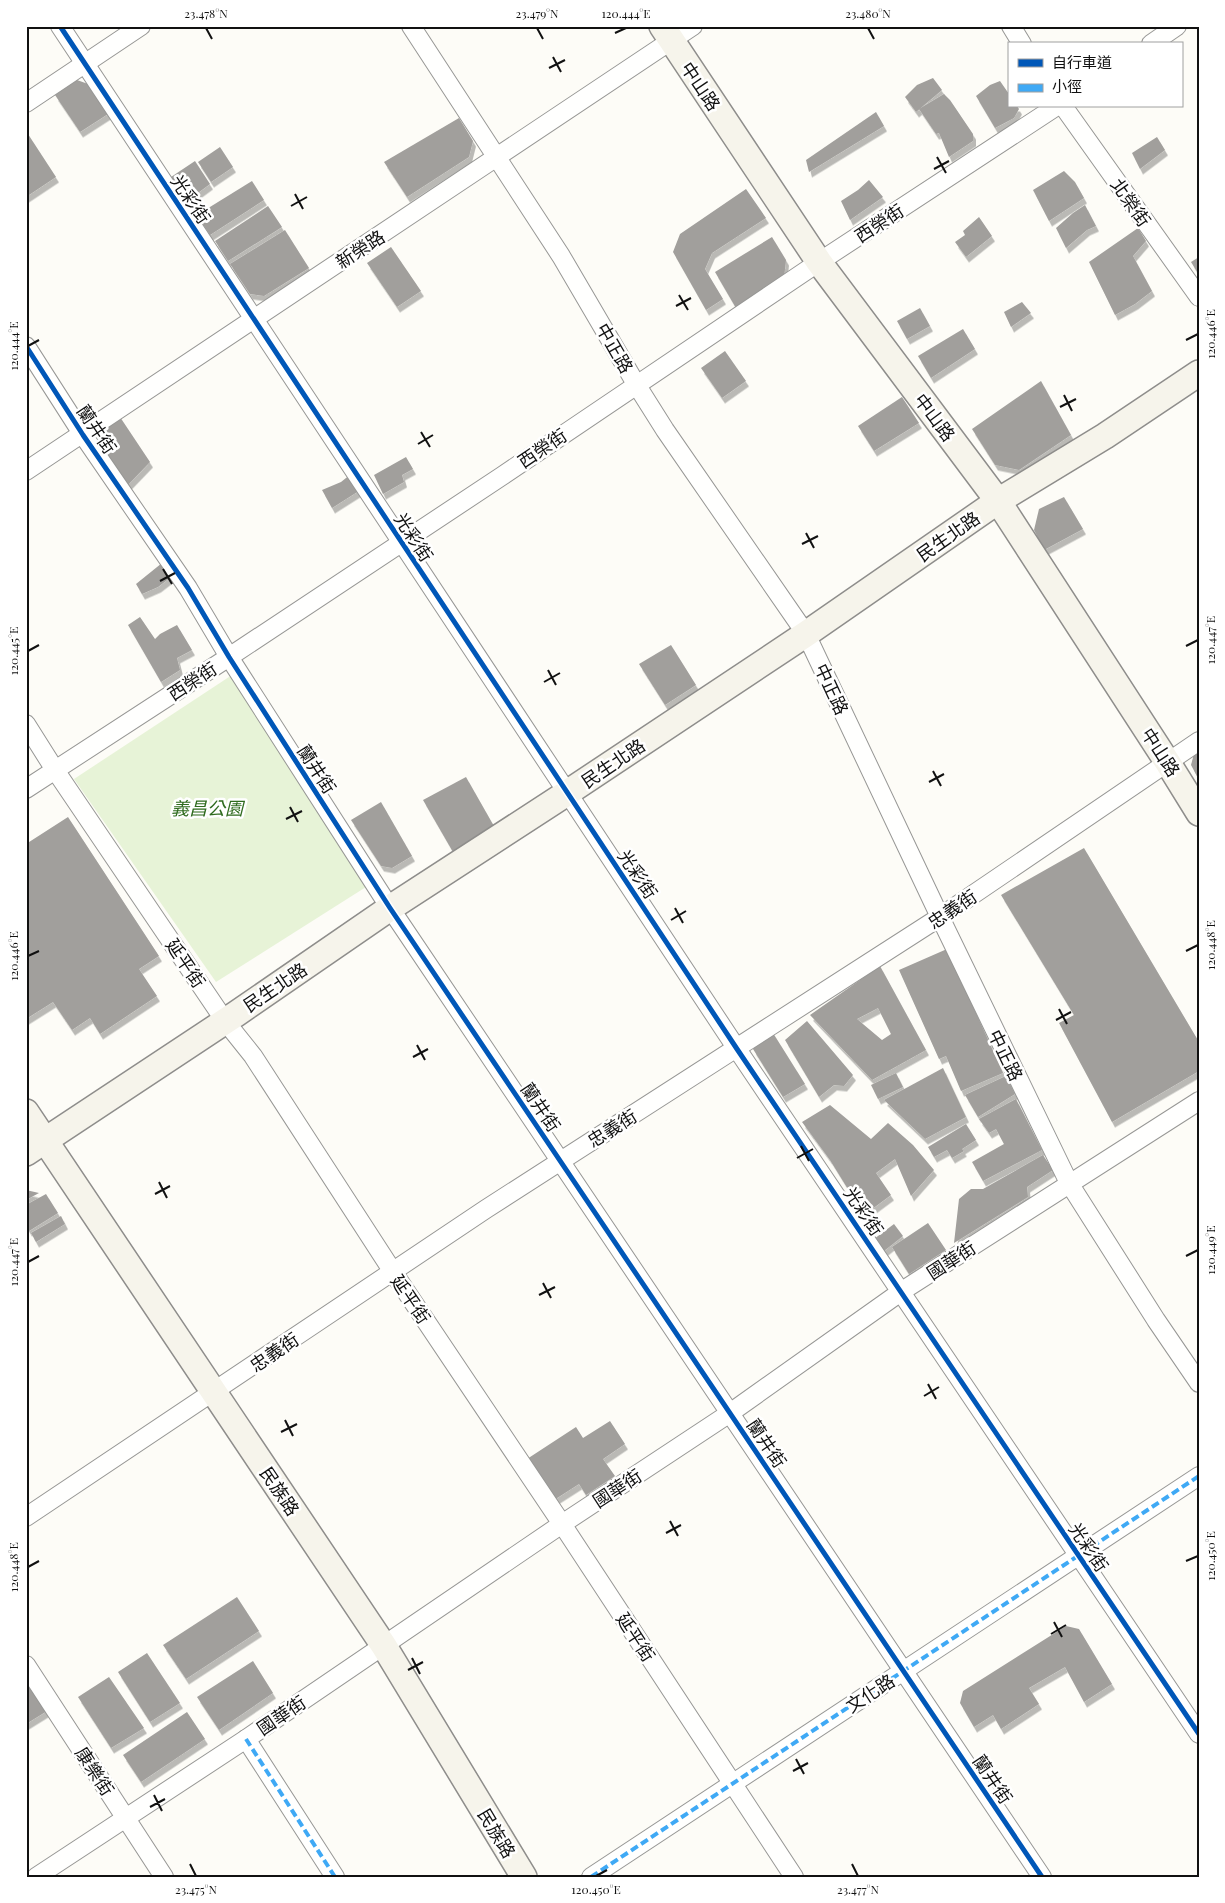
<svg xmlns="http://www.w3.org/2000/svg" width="1225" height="1903" font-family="'Playfair Display','Noto Sans TC',serif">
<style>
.green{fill:#e7f3d7}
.building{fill:#a19f9c;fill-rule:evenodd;filter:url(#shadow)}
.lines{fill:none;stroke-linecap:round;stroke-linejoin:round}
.street-casing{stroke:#979795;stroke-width:20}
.secondary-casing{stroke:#8e8d8b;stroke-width:28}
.street{stroke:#fffffe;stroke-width:18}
.secondary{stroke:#f6f4eb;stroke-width:25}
.quiet{stroke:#3fa9f5;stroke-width:4;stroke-dasharray:8 4;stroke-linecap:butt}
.cycleway-casing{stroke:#fff;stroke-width:8}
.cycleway{stroke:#0057b8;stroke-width:5}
.ticks{fill:none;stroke:#111;stroke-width:2}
.labels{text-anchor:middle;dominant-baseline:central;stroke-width:5;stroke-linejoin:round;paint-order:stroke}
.street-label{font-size:18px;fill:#111;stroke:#fff}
.park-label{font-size:18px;font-style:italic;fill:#2f6b1f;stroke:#fff}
.neatline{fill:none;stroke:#111;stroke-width:2}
.ticks-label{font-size:12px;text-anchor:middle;fill:#111}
</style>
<defs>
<filter id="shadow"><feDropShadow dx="3" dy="5.5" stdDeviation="0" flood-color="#0004"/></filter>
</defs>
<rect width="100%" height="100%" fill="#fdfcf7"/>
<!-- green -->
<path class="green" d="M 232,675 L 366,887 L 216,982 L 74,779 Z"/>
<!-- building -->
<g class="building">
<path d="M 933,78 L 942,90 L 916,112 L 905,97 L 917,85 Z"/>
<path d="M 77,80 L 88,84 L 108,114 L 80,132 L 55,95 Z"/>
<path d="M 1000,81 L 1009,94 L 1009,106 L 1017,106 L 1019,109 L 1014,118 L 995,128 L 976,96 L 990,85 Z"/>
<path d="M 944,94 L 950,100 L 973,134 L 973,141 L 949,157 L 939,133 L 936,134 L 919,109 Z"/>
<path d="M 876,112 L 884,126 L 809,172 L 806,160 Z"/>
<path d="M 459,118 L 473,141 L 469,157 L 407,197 L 384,162 Z"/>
<path d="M 26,131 L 56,177 L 26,197 Z"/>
<path d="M 1157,137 L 1165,150 L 1140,169 L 1132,153 Z"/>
<path d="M 220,147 L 233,167 L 211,182 L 198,162 Z"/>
<path d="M 195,161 L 210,184 L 187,201 L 171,177 Z"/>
<path d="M 1064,171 L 1075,182 L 1084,198 L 1049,221 L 1033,190 Z"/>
<path d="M 869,180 L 883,197 L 850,220 L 841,201 L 858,190 Z"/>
<path d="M 252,181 L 264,200 L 210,235 L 197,215 Z"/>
<path d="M 746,189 L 766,218 L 712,253 L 705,269 L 723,299 L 706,310 L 673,252 L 680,234 Z"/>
<path d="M 1085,205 L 1096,226 L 1087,230 L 1066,248 L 1056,228 L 1073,213 Z"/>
<path d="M 268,206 L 282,227 L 228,261 L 215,241 Z"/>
<path d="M 979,217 L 992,236 L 966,257 L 955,242 L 965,235 L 963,231 Z"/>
<path d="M 1138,228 L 1146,241 L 1133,256 L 1152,291 L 1135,304 L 1115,315 L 1089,262 Z"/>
<path d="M 285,230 L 309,268 L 264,296 L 250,294 L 230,264 Z"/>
<path d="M 772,237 L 786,260 L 784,278 L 736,308 L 715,272 Z"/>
<path d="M 391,247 L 421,291 L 397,307 L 367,263 Z"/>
<path d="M 1199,257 L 1199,275 L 1191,262 Z"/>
<path d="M 1022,302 L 1031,313 L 1011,327 L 1004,312 Z"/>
<path d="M 920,308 L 930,326 L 907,339 L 897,321 Z"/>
<path d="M 963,329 L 975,349 L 931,378 L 918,356 Z"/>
<path d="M 725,351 L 746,381 L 722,398 L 701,368 Z"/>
<path d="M 1041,381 L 1071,435 L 1019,470 L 995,465 L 972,429 Z"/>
<path d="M 902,397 L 919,423 L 874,451 L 858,426 Z"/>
<path d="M 120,417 L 150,462 L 125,488 L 92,438 Z"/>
<path d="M 406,457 L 413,469 L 402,475 L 404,482 L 383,494 L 374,475 Z"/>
<path d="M 351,474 L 362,489 L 332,508 L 322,490 L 341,482 Z"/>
<path d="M 1064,497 L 1083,529 L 1044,550 L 1034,530 L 1039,509 Z"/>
<path d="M 162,563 L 171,577 L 158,587 L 142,594 L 136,584 Z"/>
<path d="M 140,617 L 155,639 L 160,634 L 177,625 L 192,650 L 177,658 L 180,670 L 161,682 L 128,625 Z"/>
<path d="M 671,645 L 696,685 L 665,705 L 639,664 Z"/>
<path d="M 1199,747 L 1199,780 L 1191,765 L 1195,750 Z"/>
<path d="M 466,777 L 495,828 L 453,852 L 423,800 Z"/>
<path d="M 381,802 L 412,856 L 392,868 L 381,866 L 351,820 Z"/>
<path d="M 68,817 L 159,956 L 139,969 L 157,996 L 100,1034 L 90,1018 L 72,1030 L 53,1002 L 26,1019 L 26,844 Z"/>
<path d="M 1084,848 L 1199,1042 L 1199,1071 L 1112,1122 L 1059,1023 L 1074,1015 L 1001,895 Z"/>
<path d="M 947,949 L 1003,1073 L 961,1091 L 946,1056 L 939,1059 L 899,970 Z"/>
<path d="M 880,966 L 926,1050 L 872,1080 L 810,1015 ZM 878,1008 L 891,1034 L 882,1040 L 857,1019 Z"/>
<path d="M 807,1021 L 853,1075 L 844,1086 L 834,1085 L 819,1097 L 785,1040 Z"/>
<path d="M 773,1033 L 805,1084 L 783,1097 L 753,1049 L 756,1043 Z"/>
<path d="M 943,1068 L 966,1117 L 925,1139 L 884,1100 Z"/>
<path d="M 896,1073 L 903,1087 L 878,1099 L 871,1085 Z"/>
<path d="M 1006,1076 L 1015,1094 L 978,1117 L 965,1095 Z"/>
<path d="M 1016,1099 L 1042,1150 L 983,1181 L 972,1162 L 1004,1144 L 996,1129 L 989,1133 L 979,1119 Z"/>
<path d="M 830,1105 L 871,1139 L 888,1123 L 913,1145 L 934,1170 L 911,1196 L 895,1159 L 876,1173 L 891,1195 L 864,1215 L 830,1160 L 802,1122 Z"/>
<path d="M 966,1124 L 976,1140 L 962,1149 L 964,1151 L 952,1158 L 947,1150 L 934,1157 L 928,1147 Z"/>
<path d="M 1043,1155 L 1053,1170 L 1027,1187 L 1028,1197 L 954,1243 L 959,1199 L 971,1189 L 983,1189 Z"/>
<path d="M 26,1190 L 39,1193 L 26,1200 Z"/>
<path d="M 46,1194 L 58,1213 L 29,1231 L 26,1226 L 26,1205 Z"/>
<path d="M 61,1216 L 65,1224 L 36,1242 L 31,1233 Z"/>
<path d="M 928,1223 L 946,1250 L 909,1274 L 892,1247 Z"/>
<path d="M 894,1224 L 903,1236 L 884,1251 L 874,1239 Z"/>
<path d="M 610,1421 L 625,1444 L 603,1459 L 615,1476 L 586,1495 L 579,1484 L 554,1500 L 527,1459 L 576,1427 L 583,1438 Z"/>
<path d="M 237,1597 L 259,1631 L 186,1679 L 163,1645 Z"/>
<path d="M 1066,1626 L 1079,1629 L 1112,1684 L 1084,1702 L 1065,1667 L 1029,1688 L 1039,1704 L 1001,1729 L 993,1715 L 974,1727 L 960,1703 L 963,1691 Z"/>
<path d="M 147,1653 L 180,1703 L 150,1722 L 118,1672 Z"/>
<path d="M 253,1661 L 273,1693 L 219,1730 L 197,1697 Z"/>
<path d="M 109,1677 L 144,1728 L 111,1748 L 78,1697 Z"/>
<path d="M 29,1684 L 47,1711 L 26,1724 L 26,1686 Z"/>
<path d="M 187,1712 L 205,1739 L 141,1782 L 123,1755 Z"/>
</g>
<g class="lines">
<!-- street casing -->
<g class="street-casing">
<g id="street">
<path d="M 60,26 L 737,1049 L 1199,1734"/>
<path d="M 411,26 L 561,256 L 636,384 L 665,430 L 806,634 L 940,917 L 1069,1183 L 1156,1320 L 1199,1383"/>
<path d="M 1011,26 L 1022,44"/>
<path d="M 1151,44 L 1177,26"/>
<path d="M 26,103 L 141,26"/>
<path d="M 1063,106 L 1199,297"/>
<path d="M 26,346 L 83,435 L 188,588 L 229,657 L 390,908 L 1042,1877"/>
<path d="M 26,471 L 693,26"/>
<path d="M 26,724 L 55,770 L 225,1021 L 253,1056 L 393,1272 L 562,1524 L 794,1877"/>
<path d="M 26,789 L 229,657 L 502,476 L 819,262 L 1057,106"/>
<path d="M 26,1517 L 486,1209 L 940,917 L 1199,741"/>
<path d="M 26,1665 L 164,1877"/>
<path d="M 246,1739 L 335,1877"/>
<path d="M 36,1877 L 246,1739 L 562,1524 L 730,1413 L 902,1291 L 1199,1101"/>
<path d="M 591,1877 L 1199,1476"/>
</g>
</g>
<!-- secondary casing -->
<g class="secondary-casing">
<g id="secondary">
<path d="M 662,26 L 819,262 L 998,501 L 1168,763 L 1199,813"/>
<path d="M 26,1112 L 384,1646 L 524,1877"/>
<path d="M 26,1153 L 236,1014 L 390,908 L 567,793 L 806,634 L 998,501 L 1105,436 L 1199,373"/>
</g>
</g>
<!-- street -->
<use href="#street" class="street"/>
<!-- secondary -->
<use href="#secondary" class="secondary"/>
<!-- quiet -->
<g class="quiet">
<path d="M 246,1739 L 335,1877"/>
<path d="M 591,1877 L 1199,1476"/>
</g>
<!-- cycleway casing -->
<g class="cycleway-casing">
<g id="cycleway">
<path d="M 60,26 L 737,1049 L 1199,1734"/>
<path d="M 26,346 L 83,435 L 188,588 L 229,657 L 390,908 L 1042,1877"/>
</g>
</g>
<!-- cycleway -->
<use href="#cycleway" class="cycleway"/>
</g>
<!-- ticks -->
<path class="ticks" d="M 206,28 L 212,39M 537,28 L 543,39M 868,28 L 874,39M 615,33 L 626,28M 553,57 L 561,72M 549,68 L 565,60M 937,157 L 946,173M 934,169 L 949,161M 295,194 L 303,209M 291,206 L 307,197M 679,295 L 688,310M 676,306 L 691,298M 1186,340 L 1198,334M 28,346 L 39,340M 1064,395 L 1072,411M 1060,407 L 1076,399M 421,432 L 430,447M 418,444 L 433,435M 806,533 L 814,548M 802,544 L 818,536M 163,569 L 172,584M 160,581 L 175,573M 1186,646 L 1198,640M 28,651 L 39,645M 548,670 L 556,685M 544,682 L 560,673M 933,771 L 941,786M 929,782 L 944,774M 290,807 L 298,822M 286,819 L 302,811M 675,908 L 683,923M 671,920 L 686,911M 1186,951 L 1198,945M 28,956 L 39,951M 1059,1009 L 1067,1024M 1056,1020 L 1071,1012M 417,1045 L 425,1060M 413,1057 L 428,1049M 801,1146 L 809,1161M 797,1158 L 813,1149M 159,1182 L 167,1198M 155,1194 L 170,1186M 1186,1256 L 1198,1250M 28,1262 L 39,1256M 543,1283 L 551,1298M 539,1295 L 555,1287M 928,1384 L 936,1399M 924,1396 L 939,1387M 285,1420 L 293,1436M 281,1432 L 297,1424M 670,1521 L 678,1536M 666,1533 L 681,1525M 1186,1561 L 1198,1556M 28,1567 L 39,1561M 1054,1622 L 1062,1637M 1051,1634 L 1066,1625M 412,1658 L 420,1674M 408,1670 L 423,1662M 796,1759 L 804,1774M 793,1771 L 808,1763M 154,1795 L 162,1811M 150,1807 L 165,1799M 190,1864 L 196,1876M 852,1864 L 858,1876M 596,1876 L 607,1870"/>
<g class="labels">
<!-- street labels -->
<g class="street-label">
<text transform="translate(701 86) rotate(56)">中山路</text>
<text transform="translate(191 199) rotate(56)">光彩街</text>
<text transform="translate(1131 202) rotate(55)">北榮街</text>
<text transform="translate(879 223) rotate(-33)">西榮街</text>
<text transform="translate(360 249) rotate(-33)">新榮路</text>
<text transform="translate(615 348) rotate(60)">中正路</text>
<text transform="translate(935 417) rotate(53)">中山路</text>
<text transform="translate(97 429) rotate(56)">蘭井街</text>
<text transform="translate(542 448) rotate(-34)">西榮街</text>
<text transform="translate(948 536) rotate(-35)">民生北路</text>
<text transform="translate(414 537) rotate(57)">光彩街</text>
<text transform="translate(192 681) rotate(-33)">西榮街</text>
<text transform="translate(832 689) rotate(65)">中正路</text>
<text transform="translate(1161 752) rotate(57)">中山路</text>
<text transform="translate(613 763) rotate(-34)">民生北路</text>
<text transform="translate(317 769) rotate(57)">蘭井街</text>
<text transform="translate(638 874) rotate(56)">光彩街</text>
<text transform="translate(952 909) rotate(-34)">忠義街</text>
<text transform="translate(186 963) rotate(56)">延平街</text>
<text transform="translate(275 987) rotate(-34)">民生北路</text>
<text transform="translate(1006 1055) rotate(64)">中正路</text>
<text transform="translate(541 1107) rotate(56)">蘭井街</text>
<text transform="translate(612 1128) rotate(-32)">忠義街</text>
<text transform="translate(864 1211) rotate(56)">光彩街</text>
<text transform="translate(951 1260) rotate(-33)">國華街</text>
<text transform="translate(411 1299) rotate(56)">延平街</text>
<text transform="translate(274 1352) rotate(-34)">忠義街</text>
<text transform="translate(767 1443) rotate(56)">蘭井街</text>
<text transform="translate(617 1488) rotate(-33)">國華街</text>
<text transform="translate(280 1491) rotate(56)">民族路</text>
<text transform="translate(1089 1547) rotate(56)">光彩街</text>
<text transform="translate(636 1637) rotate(57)">延平街</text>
<text transform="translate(870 1693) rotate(-33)">文化路</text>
<text transform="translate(281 1715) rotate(-34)">國華街</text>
<text transform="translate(95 1771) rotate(57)">康樂街</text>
<text transform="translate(993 1779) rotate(56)">蘭井街</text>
<text transform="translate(497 1833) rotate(59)">民族路</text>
</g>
<!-- park labels -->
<g class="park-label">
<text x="207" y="808">義昌公園</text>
</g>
</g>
<!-- border -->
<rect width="1225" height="1903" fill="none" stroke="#ffffff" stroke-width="55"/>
<!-- legend -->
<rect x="1008" y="42" width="175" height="65" fill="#ffffff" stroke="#a0a0a0"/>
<rect x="1018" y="59" width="25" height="8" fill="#0057b8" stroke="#a0a0a0"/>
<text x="1052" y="68" font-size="15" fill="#111111">自行車道</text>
<rect x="1018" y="84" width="25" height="8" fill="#3fa9f5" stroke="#a0a0a0"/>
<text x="1052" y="92" font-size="15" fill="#111111">小徑</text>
<rect x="28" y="28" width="1170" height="1848" class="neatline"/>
<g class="ticks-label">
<text x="206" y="18">23.478°N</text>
<text x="537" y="18">23.479°N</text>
<text x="626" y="18">120.444°E</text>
<text x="868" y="18">23.480°N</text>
<text transform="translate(1211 334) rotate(-90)" y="4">120.446°E</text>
<text transform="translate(14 346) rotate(-90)" y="4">120.444°E</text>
<text transform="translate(1211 640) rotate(-90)" y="4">120.447°E</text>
<text transform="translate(14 651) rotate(-90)" y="4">120.445°E</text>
<text transform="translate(1211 945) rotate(-90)" y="4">120.448°E</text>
<text transform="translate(14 956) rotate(-90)" y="4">120.446°E</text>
<text transform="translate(1211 1250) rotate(-90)" y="4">120.449°E</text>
<text transform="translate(14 1262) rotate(-90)" y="4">120.447°E</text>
<text transform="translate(1211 1556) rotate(-90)" y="4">120.450°E</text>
<text transform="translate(14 1567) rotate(-90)" y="4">120.448°E</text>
<text x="196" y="1894">23.475°N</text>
<text x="596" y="1894">120.450°E</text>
<text x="858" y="1894">23.477°N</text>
</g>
</svg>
